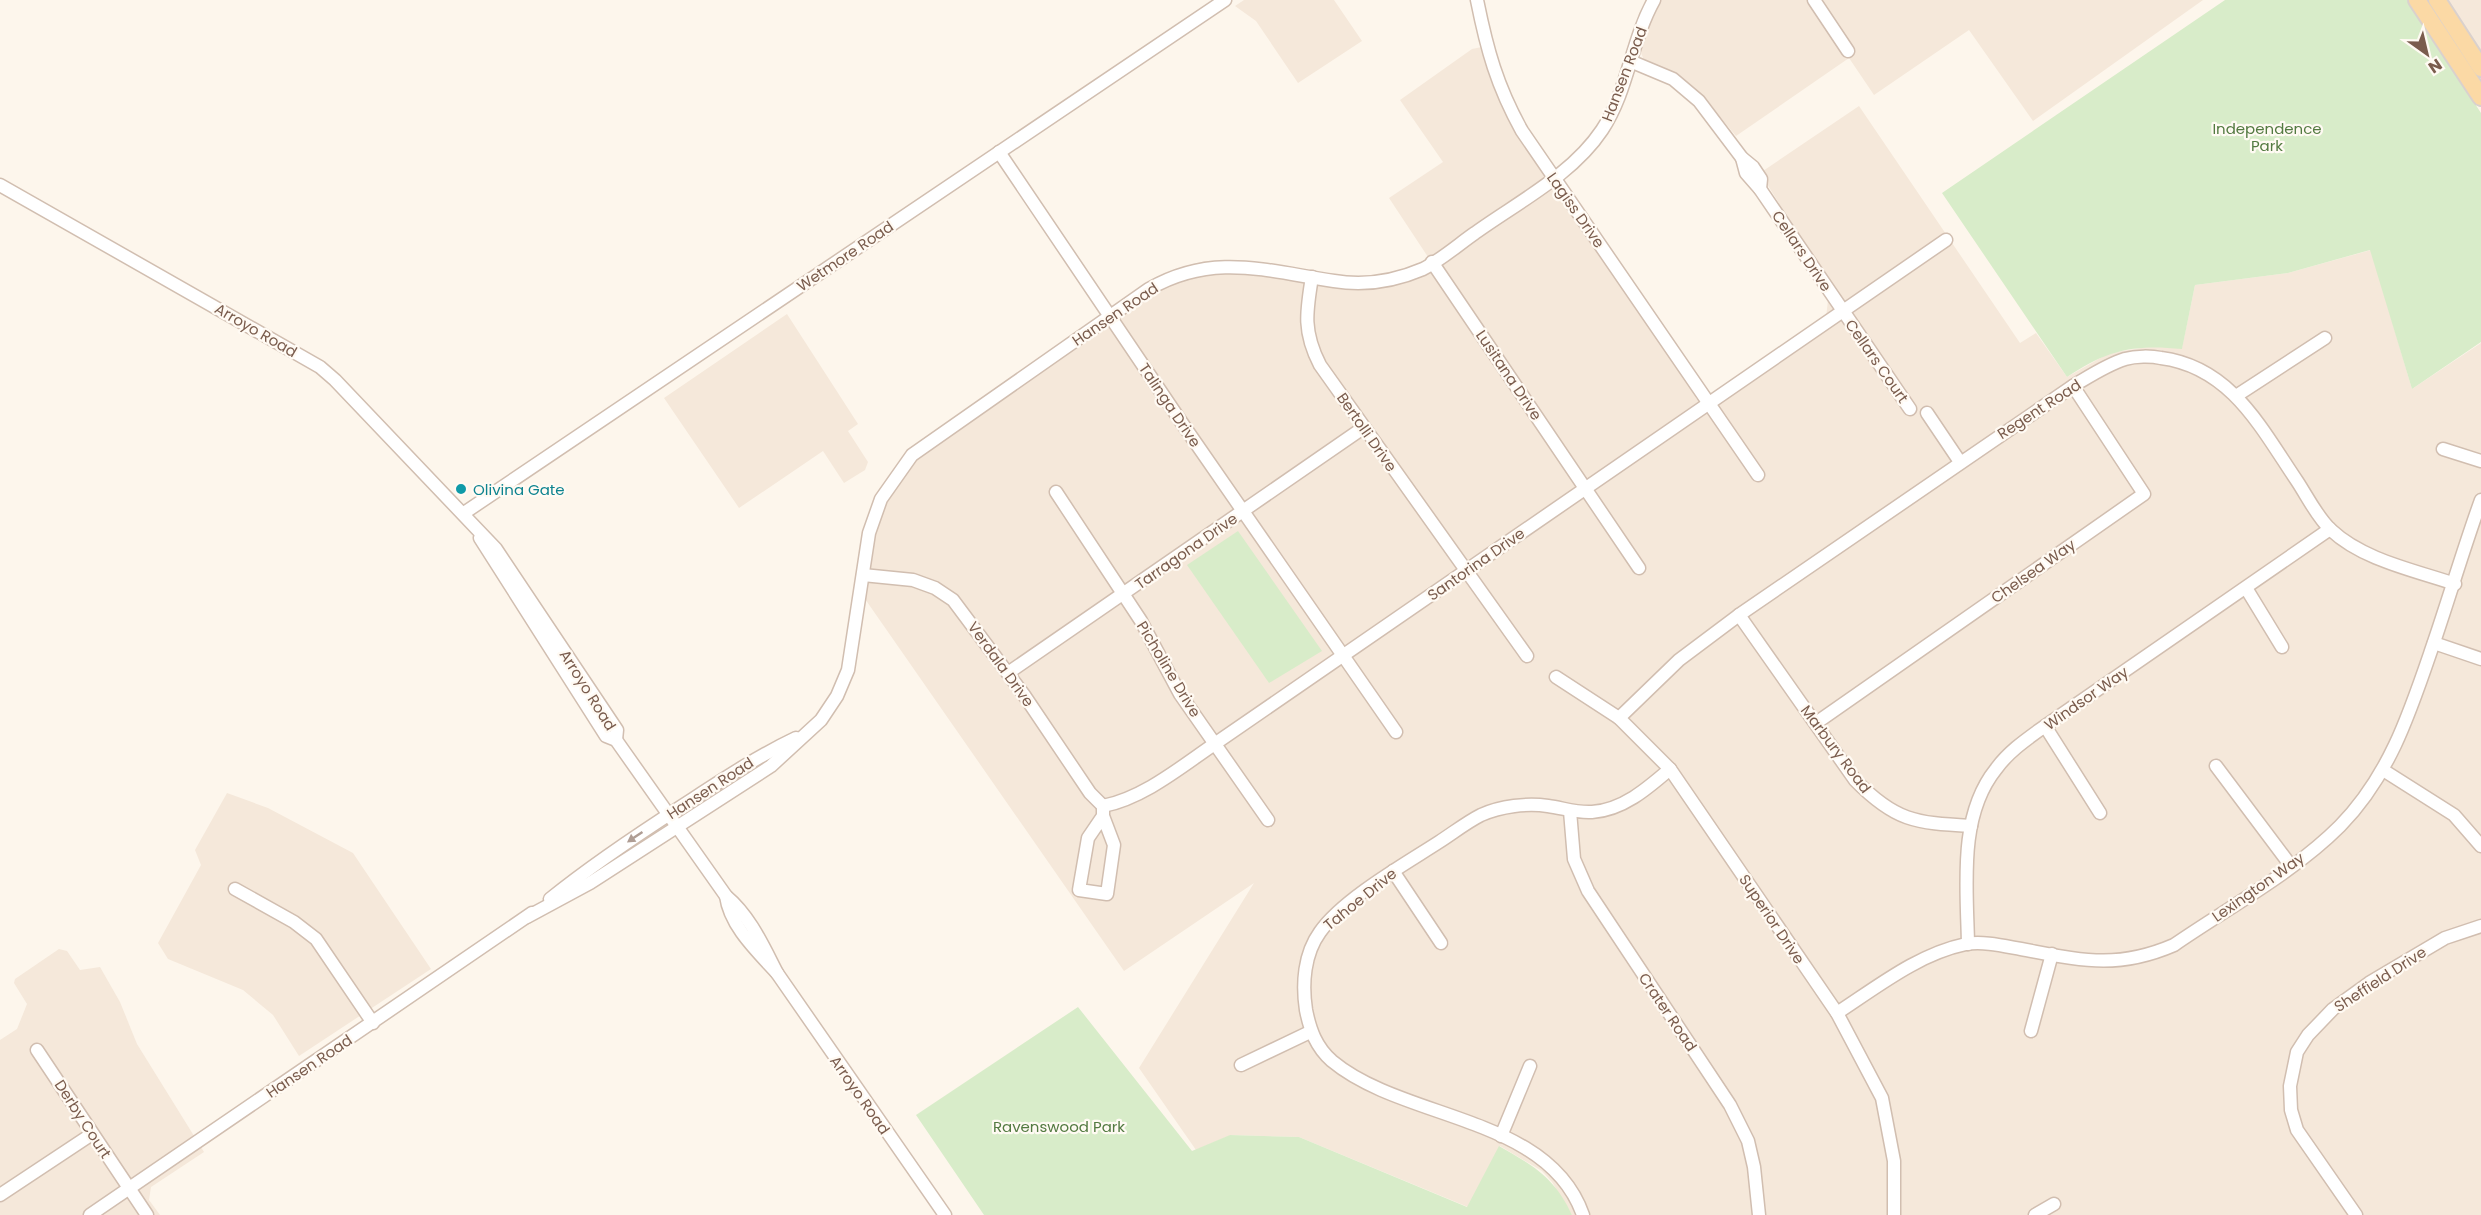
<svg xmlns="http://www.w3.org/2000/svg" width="2481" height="1215" font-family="Poppins,sans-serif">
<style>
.residential{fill:#f5e8da}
.green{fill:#d8ecc9}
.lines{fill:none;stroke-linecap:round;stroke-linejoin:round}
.minor-casing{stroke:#d1beb0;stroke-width:15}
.major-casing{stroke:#dad1cd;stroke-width:20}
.minor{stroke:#fff;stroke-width:12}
.major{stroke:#fbd9a5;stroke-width:16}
.oneway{fill:#af9d94}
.culture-dot{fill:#0f9aa8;stroke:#fffaf3;stroke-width:2}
.labels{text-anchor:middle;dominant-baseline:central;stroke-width:4.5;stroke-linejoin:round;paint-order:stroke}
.street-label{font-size:15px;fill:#7a5c4d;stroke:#fffaf3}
.park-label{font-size:15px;fill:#537a41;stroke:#fffaf3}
.culture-label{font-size:15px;fill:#0d838f;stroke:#fffaf3;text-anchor:start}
</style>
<rect width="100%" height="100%" fill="#fdf6ec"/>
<!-- residential -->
<g class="residential">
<path d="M 1244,0 L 1334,0 L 1362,41 L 1298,83 L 1256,21 L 1235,6 Z"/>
<path d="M 1661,0 L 2203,0 L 2033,121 L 1969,30 L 1874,95 L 1849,58 L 1736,136 L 1709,104 L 1644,60 L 1641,53 L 1642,38 Z"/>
<path d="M 2445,0 L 2481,0 L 2481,54 Z"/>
<path d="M 1482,47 L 1496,91 L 1695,390 L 1696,399 L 1701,400 L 1826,318 L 1828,300 L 1836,294 L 1760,173 L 1859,106 L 2020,343 L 2036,333 L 2067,377 L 2109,353 L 2154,346 L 2182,348 L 2195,285 L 2288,273 L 2371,250 L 2412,389 L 2481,343 L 2481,1215 L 1572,1215 L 1552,1182 L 1542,1171 L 1500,1146 L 1468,1207 L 1299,1137 L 1231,1135 L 1196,1150 L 1139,1068 L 1254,883 L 1124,971 L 856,586 L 875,498 L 901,460 L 921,440 L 1147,284 L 1176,269 L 1205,261 L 1241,260 L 1344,278 L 1391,276 L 1430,260 L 1389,198 L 1443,162 L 1400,100 L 1472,49 Z"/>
<path d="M 787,314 L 858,424 L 848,431 L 868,462 L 865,470 L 844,483 L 823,451 L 739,508 L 664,398 Z"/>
<path d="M 227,793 L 268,808 L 353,853 L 431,969 L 299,1056 L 273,1015 L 243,990 L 168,959 L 158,943 L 201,865 L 195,850 Z"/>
<path d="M 59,949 L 67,951 L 80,970 L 100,967 L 120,1002 L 137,1044 L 204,1152 L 151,1187 L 149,1200 L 160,1215 L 0,1215 L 0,1040 L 17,1029 L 27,1004 L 14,983 L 15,979 Z"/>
</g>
<!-- green -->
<g class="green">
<path d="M 2225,0 L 2407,0 L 2481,113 L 2481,342 L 2412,389 L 2370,250 L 2288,273 L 2195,285 L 2182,349 C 2133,344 2107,350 2067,377 L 1942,193 Z"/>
<path d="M 1238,531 L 1322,651 L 1269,683 L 1187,565 Z"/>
<path d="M 1078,1007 L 1192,1151 L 1230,1135 L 1299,1137 L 1467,1207 L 1499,1146 C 1534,1166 1555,1178 1572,1215 L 984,1215 L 916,1115 Z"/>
</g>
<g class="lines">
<!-- minor casing -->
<g class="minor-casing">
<g id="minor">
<path d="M 1477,0 C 1487,50 1497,86 1522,131 L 1758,475"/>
<path d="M 1814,0 L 1848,51"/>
<path d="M 1630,61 L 1673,79 L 1699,101 L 1742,158 L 1753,167 L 1761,179 L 1760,189"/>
<path d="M 999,152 L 1184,426 L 1396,732"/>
<path d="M 1742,158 L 1746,173 L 1760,189 L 1910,409"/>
<path d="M 0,185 L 320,367 L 335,380 L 496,549 L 617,730 L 616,740"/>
<path d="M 1432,262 L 1639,568"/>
<path d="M 1312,277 C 1306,313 1303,332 1320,365 L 1527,656"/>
<path d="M 2236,396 L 2325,338"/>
<path d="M 1927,413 L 1960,462"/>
<path d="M 2443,449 L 2481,461"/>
<path d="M 1056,492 L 1141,621 L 1180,694 L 1268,820"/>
<path d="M 464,513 L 1225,0"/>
<path d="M 480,538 L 606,736 L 616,740 L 726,896 C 750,916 763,946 777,973"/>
<path d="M 863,575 L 913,580 L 935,588 L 953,600 L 1024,695 L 1090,793 L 1103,806"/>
<path d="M 2246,588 L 2282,647"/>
<path d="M 1739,615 L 1855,780 C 1895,821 1915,823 1971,826"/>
<path d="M 2434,643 L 2481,659"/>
<path d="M 1008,673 L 1363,428"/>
<path d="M 1556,677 L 1619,718 L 1670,769 L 1837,1013 L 1882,1098 L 1894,1161 L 1894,1215"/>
<path d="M 1619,718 L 1679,660 L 1739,615 L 2073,386 C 2090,376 2106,365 2125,359 C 2136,356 2151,356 2161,358 C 2231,367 2261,428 2297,481 C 2307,496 2317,517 2331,530 C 2363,560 2414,570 2455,584"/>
<path d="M 1816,723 L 2144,494 L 2073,386"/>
<path d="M 2045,726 L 2100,813"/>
<path d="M 2216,766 L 2291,866"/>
<path d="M 2383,770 L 2454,815 L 2481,846"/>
<path d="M 1103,806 C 1144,798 1182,766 1216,743 L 1946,240"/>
<path d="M 1570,811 L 1574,859 L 1588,891 L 1730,1105 L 1748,1141 L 1754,1167 L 1759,1215"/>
<path d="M 1103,816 L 1088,838 L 1079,890 L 1107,894 L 1114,845 L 1103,816 L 1103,806"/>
<path d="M 1393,871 L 1441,943"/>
<path d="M 235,889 L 294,922 L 316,939 L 373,1023"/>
<path d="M 726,896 C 730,926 757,951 777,973 L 945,1215"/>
<path d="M 550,899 C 592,865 637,835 682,806 C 719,782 756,757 796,738"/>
<path d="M 527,917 L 590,883 L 771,766 L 821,720 L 837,696 L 848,670 L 869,533 L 881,499 L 912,455 L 1149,289 C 1213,252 1266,271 1334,281 C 1364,286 1395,281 1423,269 C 1441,260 1459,244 1475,233 C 1518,202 1572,175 1602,130 C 1628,91 1631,41 1654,0"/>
<path d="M 1968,944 C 1967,887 1958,816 1996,769 C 2009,751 2027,739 2045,726 L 2330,529"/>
<path d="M 1837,1013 C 1877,987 1918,954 1966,944 C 1983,941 2004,946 2021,949 C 2080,960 2116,970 2174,945 C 2229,907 2293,873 2340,826 C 2391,774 2411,709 2434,642 C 2450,595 2464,547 2481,500"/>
<path d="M 2031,1031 L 2052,954"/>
<path d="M 37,1050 L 147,1215"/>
<path d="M 1241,1065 L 1310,1032"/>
<path d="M 1501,1136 L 1530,1066"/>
<path d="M 0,1195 L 92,1134"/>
<path d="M 90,1215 L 532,913"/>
<path d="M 1583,1215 C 1548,1115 1404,1121 1332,1061 C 1316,1047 1310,1030 1306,1010 C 1302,984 1304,954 1320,932 C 1343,899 1405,864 1439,842 C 1453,833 1467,822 1481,815 C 1501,806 1527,803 1548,806 C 1563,808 1576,813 1592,812 C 1623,810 1648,788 1670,769"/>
<path d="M 2035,1215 L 2054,1204"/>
<path d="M 2356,1215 L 2297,1130 L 2291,1110 L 2290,1086 L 2297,1052 L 2308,1035 L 2333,1009 L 2369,983 L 2445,938 L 2481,926"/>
</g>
</g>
<!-- major casing -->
<g class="major-casing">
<g id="major">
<path d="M 2417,0 L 2481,97"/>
<path d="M 2437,0 L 2481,68"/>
</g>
</g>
<!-- minor -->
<use href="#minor" class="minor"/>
<!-- major -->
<use href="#major" class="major"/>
</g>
<!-- one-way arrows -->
<defs><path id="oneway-solid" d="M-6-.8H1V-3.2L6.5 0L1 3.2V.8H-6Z" transform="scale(1.5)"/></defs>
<use class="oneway" href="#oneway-solid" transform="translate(635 837) rotate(146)"/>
<!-- markers -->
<circle class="culture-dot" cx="461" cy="489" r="6"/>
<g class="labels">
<!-- street labels -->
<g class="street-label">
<text transform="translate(1624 74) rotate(-69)">Hansen Road</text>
<text transform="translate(1576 210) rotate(55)">Lagiss Drive</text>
<text transform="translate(1802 251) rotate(56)">Cellars Drive</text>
<text transform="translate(845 256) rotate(-34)">Wetmore Road</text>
<text transform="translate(1115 314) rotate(-34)">Hansen Road</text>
<text transform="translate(256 330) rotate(30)">Arroyo Road</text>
<text transform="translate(1877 361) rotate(55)">Cellars Court</text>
<text transform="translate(1509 375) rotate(56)">Lusitana Drive</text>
<text transform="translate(1170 405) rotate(56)">Talinga Drive</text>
<text transform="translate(2039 409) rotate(-33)">Regent Road</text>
<text transform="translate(1367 432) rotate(55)">Bertolli Drive</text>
<text transform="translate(1186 551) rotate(-35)">Tarragona Drive</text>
<text transform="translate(1476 564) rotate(-35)">Santorina Drive</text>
<text transform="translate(2033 571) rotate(-35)">Chelsea Way</text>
<text transform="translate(1001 664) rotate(54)">Verdala Drive</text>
<text transform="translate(1169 669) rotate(59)">Picholine Drive</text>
<text transform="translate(588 690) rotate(58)">Arroyo Road</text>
<text transform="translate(2086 698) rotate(-35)">Windsor Way</text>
<text transform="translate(1836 749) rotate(53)">Marbury Road</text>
<text transform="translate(710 788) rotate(-33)">Hansen Road</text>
<text transform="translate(2258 887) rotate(-35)">Lexington Way</text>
<text transform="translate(1360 899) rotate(-39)">Tahoe Drive</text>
<text transform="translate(1772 919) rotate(56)">Superior Drive</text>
<text transform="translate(2380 979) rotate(-33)">Sheffield Drive</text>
<text transform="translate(1668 1012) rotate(56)">Crater Road</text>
<text transform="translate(309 1066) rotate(-34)">Hansen Road</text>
<text transform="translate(860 1095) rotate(55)">Arroyo Road</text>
<text transform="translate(83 1119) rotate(57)">Derby Court</text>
</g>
<!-- park labels -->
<g class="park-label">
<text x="2267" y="128">Independence<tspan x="2267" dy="17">Park</tspan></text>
<text x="1059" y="1126">Ravenswood Park</text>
</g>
<!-- culture labels -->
<g class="culture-label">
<text x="473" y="489">Olivina Gate</text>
</g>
</g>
<!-- north arrow -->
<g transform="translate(2427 54) rotate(146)" stroke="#fffaf3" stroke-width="4.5" paint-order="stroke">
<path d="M0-4.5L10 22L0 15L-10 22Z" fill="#7a5c4d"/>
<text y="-9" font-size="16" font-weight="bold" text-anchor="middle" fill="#7a5c4d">N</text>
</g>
</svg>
